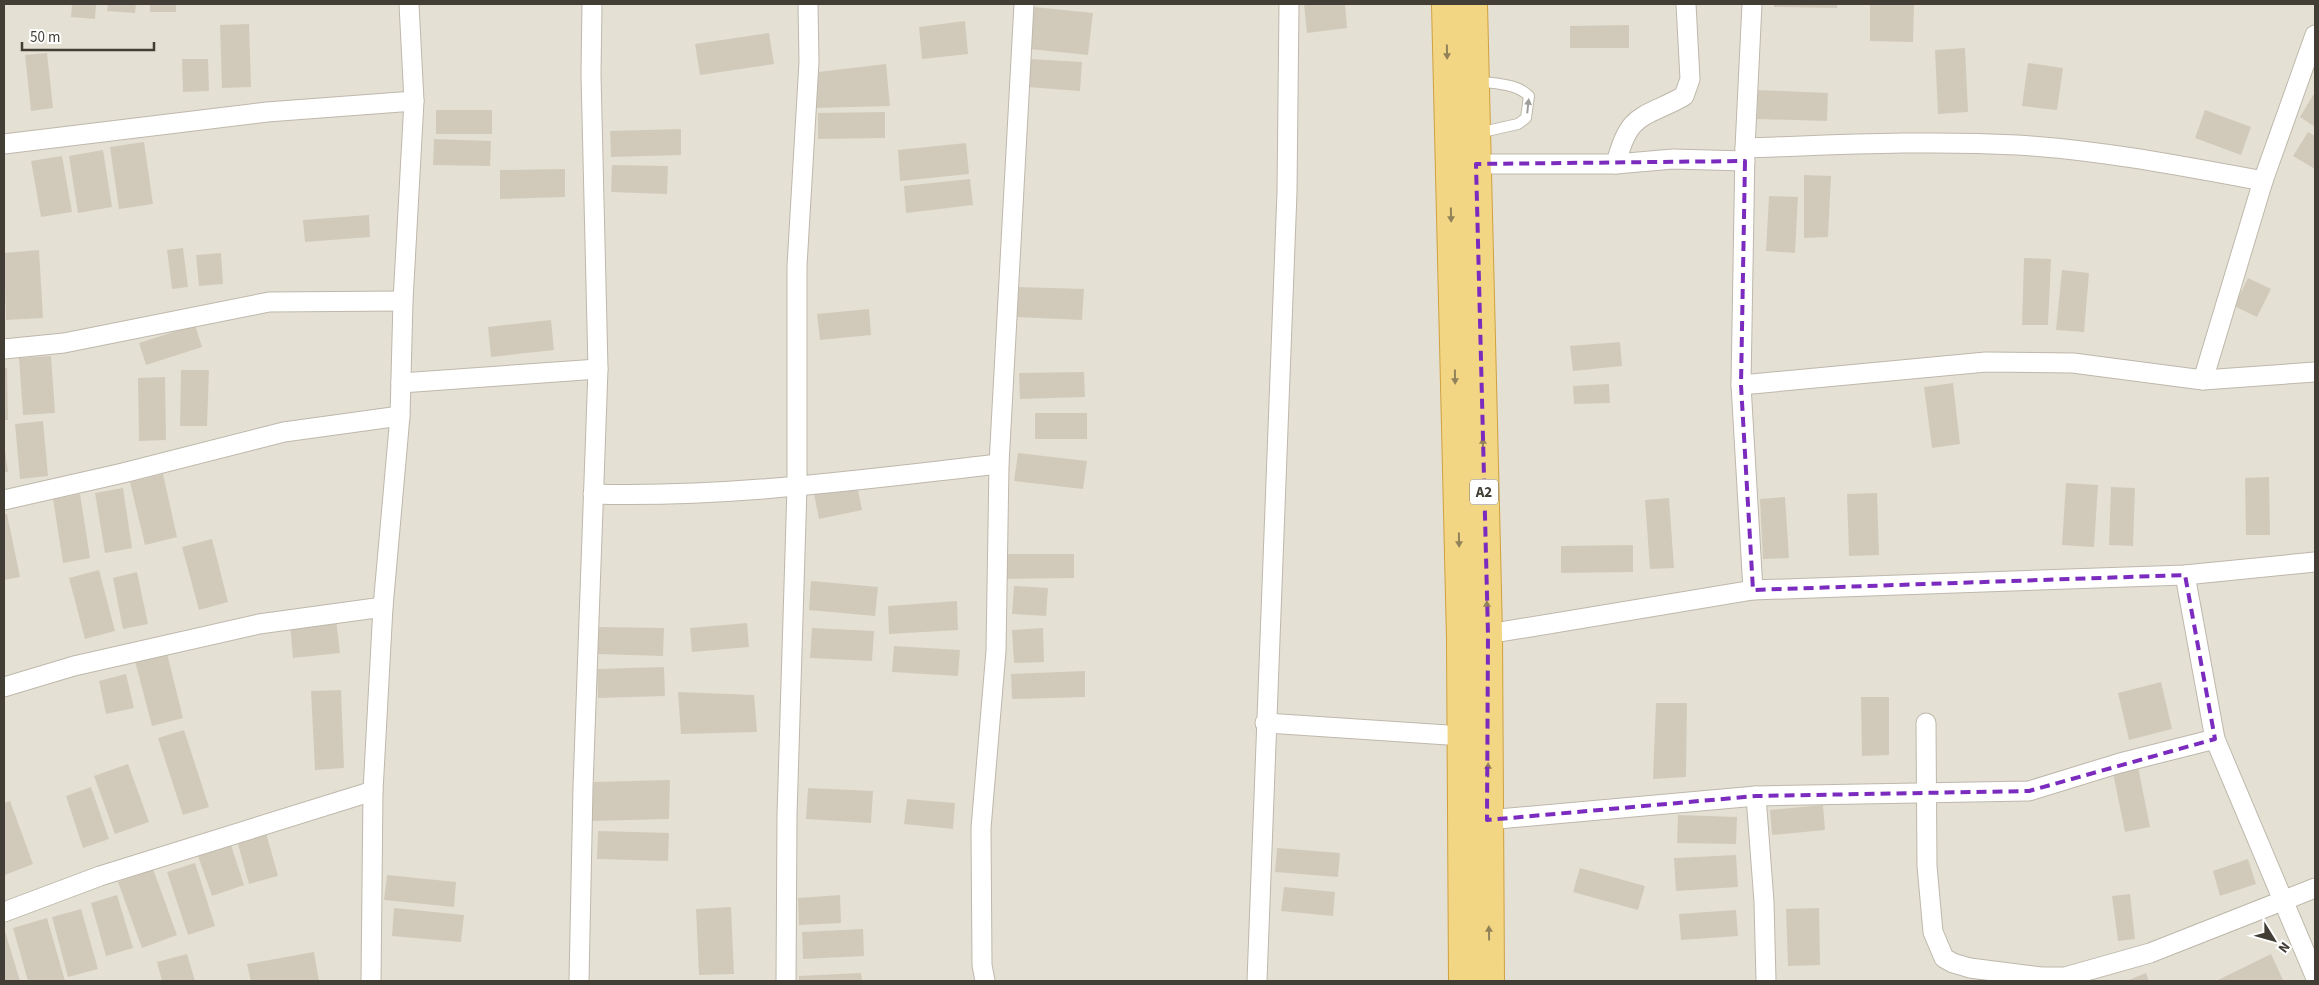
<svg xmlns="http://www.w3.org/2000/svg" width="2319" height="985" font-family="'Source Sans 3',sans-serif">
<style>
.residential{fill:#e4e0d3}
.building{fill:#d1cabb}
.lines{fill:none;stroke-linecap:round;stroke-linejoin:round}
.service-casing{stroke:#beb8ab;stroke-width:12}
.minor-casing{stroke:#beb8ab;stroke-width:21}
.trunk-casing{stroke:#cfa140;stroke-width:30}
.service{stroke:#fff;stroke-width:10}
.minor{stroke:#fff;stroke-width:19}
.trunk{stroke:#f3d684;stroke-width:28}
.oneway{fill:#928259}
.oneway2{fill:#a09e9a}
.marked{fill:none;stroke:#7b2cbf;stroke-width:4;stroke-dasharray:10 6;stroke-linejoin:round}
.labels{text-anchor:middle;dominant-baseline:central;stroke-width:4;stroke-linejoin:round;paint-order:stroke}
.shield{fill:#fff;stroke:#7b7872;stroke-width:1}
.shield-label{font-size:15px;font-weight:bold;fill:#423e35}
</style>
<rect width="100%" height="100%" fill="#f1eee5"/>
<!-- residential -->
<rect class="residential" x="4" y="4" width="2311" height="977"/>
<!-- building -->
<g class="building">
<path d="M 72,4 L 96,4 L 95,19 L 71,17 Z"/>
<path d="M 108,4 L 136,4 L 135,13 L 107,11 Z"/>
<rect x="150" y="4" width="26" height="8"/>
<path d="M 1304,4 L 1345,4 L 1347,28 L 1307,33 Z"/>
<path d="M 1774,4 L 1838,4 L 1837,8 L 1774,7 Z"/>
<path d="M 1870,4 L 1914,4 L 1913,42 L 1870,41 Z"/>
<path d="M 1034,7 L 1093,13 L 1088,55 L 1029,49 Z"/>
<path d="M 965,21 L 968,54 L 922,59 L 919,27 Z"/>
<path d="M 249,24 L 251,87 L 222,88 L 220,25 Z"/>
<path d="M 1629,25 L 1629,48 L 1570,48 L 1570,26 Z"/>
<path d="M 769,33 L 774,64 L 700,75 L 695,44 Z"/>
<path d="M 1965,48 L 1968,112 L 1938,114 L 1935,50 Z"/>
<path d="M 47,53 L 53,108 L 31,111 L 25,55 Z"/>
<path d="M 182,59 L 208,59 L 209,91 L 183,92 Z"/>
<path d="M 1029,59 L 1082,62 L 1080,91 L 1027,87 Z"/>
<path d="M 2028,63 L 2063,68 L 2057,110 L 2022,106 Z"/>
<path d="M 886,64 L 890,106 L 814,108 L 818,72 Z"/>
<path d="M 1758,90 L 1828,93 L 1827,121 L 1757,119 Z"/>
<path d="M 2315,92 L 2315,127 L 2300,117 Z"/>
<rect x="436" y="110" width="56" height="24"/>
<path d="M 2205,110 L 2251,127 L 2241,155 L 2195,138 Z"/>
<path d="M 885,112 L 885,138 L 818,139 L 818,113 Z"/>
<path d="M 681,129 L 681,155 L 611,157 L 610,131 Z"/>
<path d="M 2308,132 L 2315,136 L 2315,169 L 2293,156 Z"/>
<path d="M 434,139 L 491,141 L 490,166 L 433,165 Z"/>
<path d="M 144,142 L 153,204 L 119,209 L 110,147 Z"/>
<path d="M 966,143 L 969,174 L 900,181 L 898,150 Z"/>
<path d="M 103,150 L 112,207 L 78,213 L 69,156 Z"/>
<path d="M 62,156 L 72,212 L 41,217 L 31,161 Z"/>
<path d="M 612,165 L 668,166 L 667,194 L 611,192 Z"/>
<path d="M 565,169 L 565,197 L 500,199 L 500,170 Z"/>
<path d="M 1804,175 L 1831,176 L 1828,237 L 1804,238 Z"/>
<path d="M 970,179 L 973,205 L 906,213 L 904,186 Z"/>
<path d="M 1769,196 L 1798,197 L 1795,253 L 1766,251 Z"/>
<path d="M 369,215 L 370,237 L 305,242 L 303,220 Z"/>
<path d="M 183,248 L 188,287 L 172,289 L 167,250 Z"/>
<path d="M 39,250 L 43,318 L 6,320 L 4,253 Z"/>
<path d="M 221,253 L 223,284 L 199,286 L 196,255 Z"/>
<path d="M 2024,258 L 2051,259 L 2048,325 L 2022,325 Z"/>
<path d="M 2062,270 L 2089,273 L 2084,332 L 2056,330 Z"/>
<path d="M 2248,278 L 2271,289 L 2257,317 L 2234,306 Z"/>
<path d="M 1018,287 L 1084,289 L 1082,320 L 1016,317 Z"/>
<path d="M 869,309 L 871,335 L 820,340 L 817,314 Z"/>
<path d="M 551,320 L 554,350 L 491,357 L 488,327 Z"/>
<path d="M 195,325 L 202,347 L 146,365 L 139,343 Z"/>
<path d="M 1620,342 L 1622,366 L 1573,371 L 1570,346 Z"/>
<path d="M 51,356 L 55,413 L 23,415 L 19,358 Z"/>
<path d="M 4,368 L 7,368 L 8,420 L 4,420 Z"/>
<path d="M 181,370 L 209,370 L 207,426 L 180,426 Z"/>
<path d="M 1084,372 L 1085,397 L 1020,399 L 1019,373 Z"/>
<path d="M 165,377 L 166,440 L 139,441 L 138,378 Z"/>
<path d="M 1953,383 L 1960,444 L 1932,448 L 1924,387 Z"/>
<path d="M 1609,384 L 1610,403 L 1574,404 L 1573,386 Z"/>
<rect x="1035" y="413" width="52" height="26"/>
<path d="M 43,421 L 48,476 L 20,479 L 15,424 Z"/>
<path d="M 4,442 L 8,472 L 4,472 Z"/>
<path d="M 1018,453 L 1087,461 L 1083,489 L 1014,481 Z"/>
<path d="M 163,474 L 177,537 L 145,545 L 130,482 Z"/>
<path d="M 2269,477 L 2270,535 L 2246,535 L 2245,478 Z"/>
<path d="M 2066,483 L 2098,485 L 2094,547 L 2062,545 Z"/>
<path d="M 857,485 L 862,510 L 819,519 L 814,494 Z"/>
<path d="M 2111,487 L 2135,488 L 2133,546 L 2109,545 Z"/>
<path d="M 123,488 L 132,548 L 105,553 L 95,493 Z"/>
<path d="M 1877,493 L 1879,555 L 1849,556 L 1847,494 Z"/>
<path d="M 80,494 L 90,558 L 63,563 L 53,499 Z"/>
<path d="M 1785,497 L 1789,558 L 1763,559 L 1760,499 Z"/>
<path d="M 1669,498 L 1674,568 L 1650,569 L 1645,500 Z"/>
<path d="M 4,514 L 7,514 L 20,577 L 4,580 Z"/>
<path d="M 212,539 L 228,602 L 199,610 L 182,547 Z"/>
<path d="M 1633,545 L 1633,572 L 1561,573 L 1561,546 Z"/>
<path d="M 1006,554 L 1074,554 L 1074,578 L 1005,579 Z"/>
<path d="M 99,570 L 115,631 L 85,639 L 69,578 Z"/>
<path d="M 137,572 L 148,624 L 123,629 L 113,578 Z"/>
<path d="M 811,581 L 878,587 L 875,616 L 809,610 Z"/>
<path d="M 1014,586 L 1048,588 L 1046,616 L 1012,614 Z"/>
<path d="M 957,601 L 958,630 L 889,634 L 888,606 Z"/>
<path d="M 336,619 L 340,653 L 293,658 L 290,624 Z"/>
<path d="M 747,623 L 749,647 L 692,652 L 690,628 Z"/>
<path d="M 598,627 L 664,628 L 663,656 L 597,654 Z"/>
<path d="M 812,628 L 874,631 L 872,661 L 810,658 Z"/>
<path d="M 1043,628 L 1044,662 L 1014,663 L 1012,630 Z"/>
<path d="M 894,646 L 960,650 L 958,676 L 892,672 Z"/>
<path d="M 167,653 L 183,718 L 152,726 L 135,661 Z"/>
<path d="M 664,667 L 665,696 L 598,698 L 597,669 Z"/>
<path d="M 1085,671 L 1085,697 L 1012,699 L 1011,674 Z"/>
<path d="M 126,674 L 134,708 L 106,714 L 99,681 Z"/>
<path d="M 2161,682 L 2172,729 L 2129,740 L 2118,693 Z"/>
<path d="M 341,690 L 344,768 L 315,770 L 311,691 Z"/>
<path d="M 678,692 L 754,695 L 757,732 L 681,734 Z"/>
<path d="M 1861,697 L 1889,697 L 1889,755 L 1862,756 Z"/>
<path d="M 1656,703 L 1687,703 L 1686,777 L 1653,779 Z"/>
<path d="M 184,730 L 209,807 L 183,815 L 158,738 Z"/>
<path d="M 128,764 L 149,822 L 115,834 L 94,776 Z"/>
<path d="M 2138,767 L 2150,827 L 2125,832 L 2113,773 Z"/>
<path d="M 670,780 L 669,819 L 589,821 L 594,782 Z"/>
<path d="M 91,787 L 109,839 L 83,848 L 66,796 Z"/>
<path d="M 808,788 L 873,791 L 871,823 L 806,819 Z"/>
<path d="M 907,799 L 955,803 L 953,829 L 904,824 Z"/>
<path d="M 10,801 L 33,864 L 5,875 L 4,803 Z"/>
<path d="M 1823,805 L 1825,830 L 1772,835 L 1770,810 Z"/>
<path d="M 1678,815 L 1737,817 L 1736,844 L 1677,843 Z"/>
<path d="M 265,829 L 278,876 L 249,884 L 236,837 Z"/>
<path d="M 598,831 L 669,833 L 668,861 L 597,859 Z"/>
<path d="M 231,845 L 244,885 L 212,896 L 198,856 Z"/>
<path d="M 1277,848 L 1340,853 L 1338,877 L 1275,872 Z"/>
<path d="M 1736,855 L 1738,887 L 1676,891 L 1674,858 Z"/>
<path d="M 2248,859 L 2256,884 L 2220,896 L 2213,871 Z"/>
<path d="M 195,863 L 215,926 L 188,935 L 167,872 Z"/>
<path d="M 1580,868 L 1645,886 L 1638,910 L 1573,892 Z"/>
<path d="M 153,869 L 177,935 L 142,948 L 118,882 Z"/>
<path d="M 387,875 L 456,882 L 454,907 L 384,900 Z"/>
<path d="M 1284,887 L 1335,892 L 1333,916 L 1281,911 Z"/>
<path d="M 2130,894 L 2135,939 L 2118,941 L 2112,896 Z"/>
<path d="M 117,895 L 133,948 L 106,956 L 91,903 Z"/>
<path d="M 840,895 L 841,923 L 799,925 L 798,898 Z"/>
<path d="M 731,907 L 734,974 L 699,975 L 696,909 Z"/>
<path d="M 394,908 L 464,915 L 461,942 L 392,936 Z"/>
<path d="M 1819,908 L 1820,965 L 1788,966 L 1786,909 Z"/>
<path d="M 81,909 L 98,969 L 68,977 L 52,917 Z"/>
<path d="M 1736,910 L 1738,936 L 1681,940 L 1679,914 Z"/>
<path d="M 47,918 L 65,981 L 28,981 L 13,928 Z"/>
<path d="M 4,928 L 20,981 L 4,981 Z"/>
<path d="M 863,929 L 864,956 L 803,959 L 802,932 Z"/>
<path d="M 314,952 L 319,981 L 251,981 L 247,964 Z"/>
<path d="M 187,954 L 195,981 L 162,981 L 157,962 Z"/>
<path d="M 2271,954 L 2283,980 L 2216,981 Z"/>
<path d="M 861,973 L 862,981 L 799,981 L 799,976 Z"/>
<path d="M 2146,973 L 2149,981 L 2126,981 Z"/>
</g>
<g class="lines">
<!-- service casing -->
<g class="service-casing">
<path id="service" d="M 1477,81 C 1495,84 1516,83 1529,96 L 1526,118 L 1518,124 L 1478,133"/>
</g>
<!-- minor casing -->
<g class="minor-casing">
<g id="minor">
<path d="M 1752,4 L 1745,148 L 1741,385 L 1753,590"/>
<path d="M 4,144 L 267,112 L 414,101"/>
<path d="M 1745,148 C 1835,145 1926,140 2017,145 C 2100,150 2182,166 2263,181 L 2315,35"/>
<path d="M 1476,164 L 1616,164 L 1673,159 L 1745,161"/>
<path d="M 1616,164 C 1629,111 1643,119 1684,96 L 1690,79 L 1686,4"/>
<path d="M 4,349 L 64,343 L 269,302 L 403,301"/>
<path d="M 2203,380 L 2263,181"/>
<path d="M 401,383 L 598,369"/>
<path d="M 1741,385 L 1986,362 L 2073,363 L 2203,380 L 2315,372"/>
<path d="M 593,494 C 729,498 864,479 999,464"/>
<path d="M 4,500 L 123,473 L 284,432 L 400,416"/>
<path d="M 2185,575 L 2215,739 L 2315,976"/>
<path d="M 1488,634 L 1753,590 L 2185,575 L 2315,562"/>
<path d="M 4,687 L 74,666 L 259,624 L 383,607"/>
<path d="M 1265,723 L 1463,736"/>
<path d="M 1926,723 L 1927,866 L 1933,932 L 1944,958 L 1953,963 L 1970,968 L 2041,977 L 2065,977 L 2150,953 L 2315,888"/>
<path d="M 1756,796 L 1764,902 L 1766,981"/>
<path d="M 1487,820 L 1756,796 L 2029,791 L 2120,763 L 2215,739"/>
<path d="M 4,912 L 100,876 L 373,791"/>
<path d="M 371,981 L 373,791 L 383,607 L 400,416 L 403,301 L 414,101 L 409,4"/>
<path d="M 579,981 L 583,787 L 598,369 L 591,74 L 592,4"/>
<path d="M 786,981 L 787,815 L 797,487 L 797,266 L 809,62 L 808,4"/>
<path d="M 985,981 L 982,965 L 981,828 L 996,651 L 999,464 L 1024,4"/>
<path d="M 1257,981 L 1287,192 L 1289,4"/>
</g>
</g>
<!-- trunk casing -->
<g class="trunk-casing">
<g id="trunk">
<path d="M 1446,4 L 1461,639 L 1463,981"/>
<path d="M 1473,4 L 1488,634 L 1490,981"/>
</g>
</g>
<!-- service -->
<use href="#service" class="service"/>
<!-- minor -->
<use href="#minor" class="minor"/>
<!-- trunk -->
<use href="#trunk" class="trunk"/>
</g>
<!-- one-way arrows -->
<defs><path id="oneway-solid" d="M-6-.8H1V-3.2L6.5 0L1 3.2V.8H-6Z" transform="scale(1.25)"/></defs>
<g class="oneway">
<use href="#oneway-solid" transform="translate(1447 52) rotate(89)"/>
<use href="#oneway-solid" transform="translate(1451 215) rotate(89)"/>
<use href="#oneway-solid" transform="translate(1455 377) rotate(89)"/>
<use href="#oneway-solid" transform="translate(1483 445) rotate(-91)"/>
<use href="#oneway-solid" transform="translate(1459 540) rotate(89)"/>
<use href="#oneway-solid" transform="translate(1487 608) rotate(-91)"/>
<use href="#oneway-solid" transform="translate(1488 770) rotate(-89)"/>
<use href="#oneway-solid" transform="translate(1489 933) rotate(-91)"/>
</g>
<use class="oneway2" href="#oneway-solid" transform="translate(1528 106) rotate(-84)"/>
<!-- marked area -->
<path class="marked" d="M 1745,161 L 1741,385 L 1753,590 L 2185,575 L 2215,739 L 2029,791 L 1756,796 L 1487,820 L 1488,634 L 1476,164 Z"/>
<g class="labels">
<!-- shield labels -->
<rect class="shield" x="1470" y="479.5" width="28" height="25" rx="4"/>
<g class="shield-label">
<text x="1484" y="492">A2</text>
</g>
</g>
<!-- border -->
<rect width="2319" height="985" fill="none" stroke="#423e35" stroke-width="10"/>
<!-- north arrow -->
<g transform="translate(2274 940) rotate(127)" stroke="#ffffff" stroke-width="4" paint-order="stroke">
<path d="M0-4L9 19L0 12L-9 19Z" fill="#423e35"/>
<text y="-8" font-size="14" font-weight="bold" text-anchor="middle" fill="#423e35">N</text>
</g>
<!-- scale -->
<path d="M22 42v8h132v-8" fill="none" stroke="#423e35" stroke-width="2.5"/>
<text x="30" y="42" font-size="15" fill="#423e35" stroke="#ffffff" stroke-width="4" paint-order="stroke">50 m</text>
</svg>
